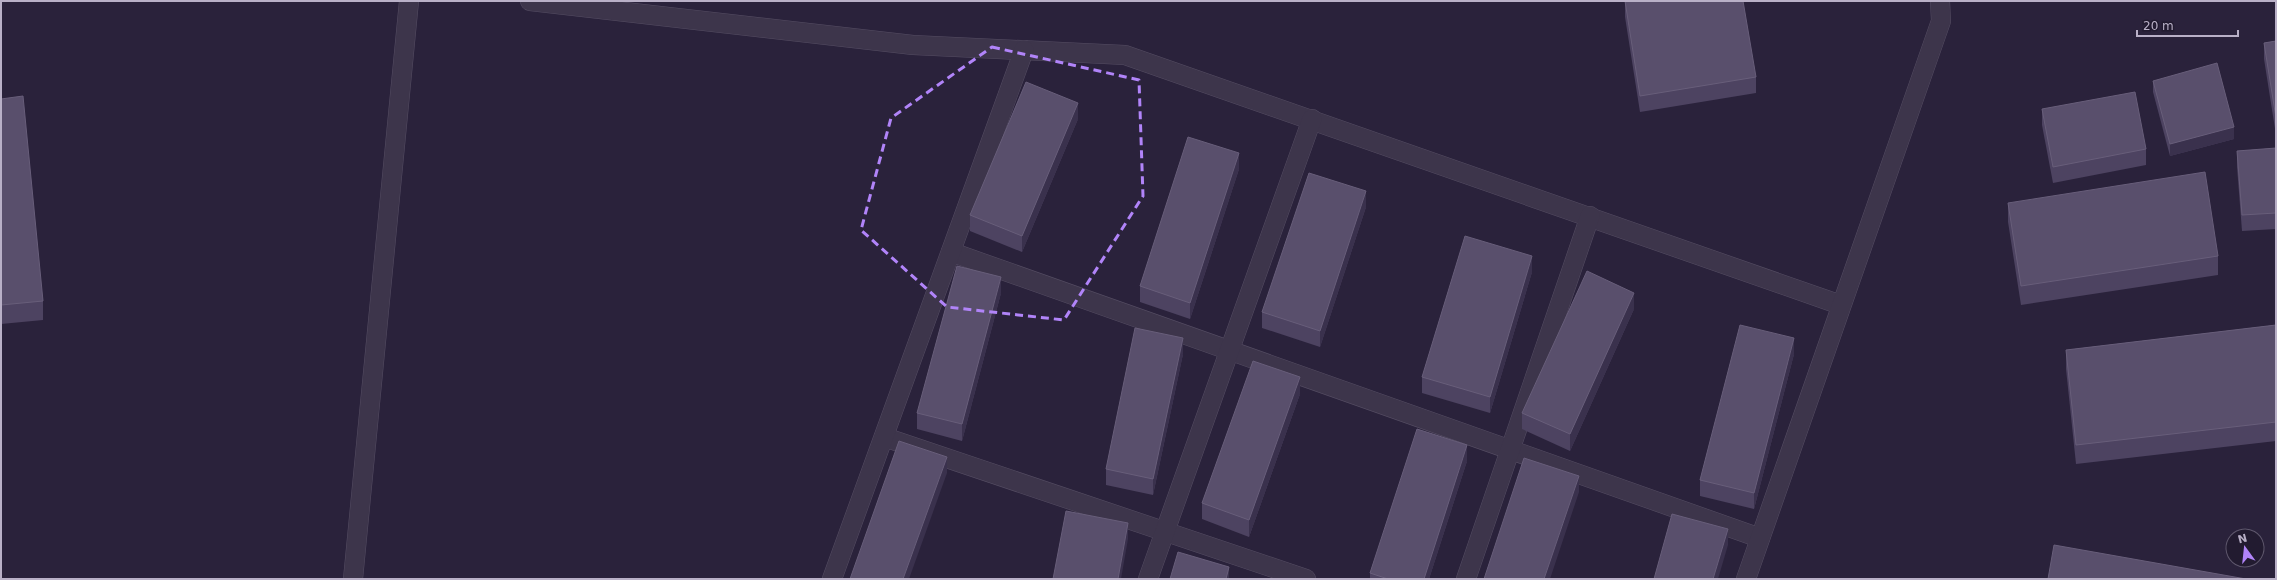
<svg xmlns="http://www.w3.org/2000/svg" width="2277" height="580" font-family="'DejaVu Sans',sans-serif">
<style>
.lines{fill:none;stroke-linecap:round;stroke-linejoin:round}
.lane-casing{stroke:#554d63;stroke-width:20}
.lane{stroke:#3d354b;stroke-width:19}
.wall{fill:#4d4361}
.shaded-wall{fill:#3a314d}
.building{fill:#594f6c;stroke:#685e7a}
.marked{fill:none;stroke:#b184f9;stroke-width:3;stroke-dasharray:8 5;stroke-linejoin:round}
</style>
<rect width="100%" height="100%" fill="#2a223b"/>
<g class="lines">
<!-- lane casing -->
<g class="lane-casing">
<g id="lane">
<path d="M 530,1 L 913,45 L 1125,55 L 1841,305"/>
<path d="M 951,252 L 1760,538"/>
<path d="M 884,437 L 1306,579"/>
<path d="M 353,579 L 409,1"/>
<path d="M 832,579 L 1024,50"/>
<path d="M 1148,579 L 1312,119"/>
<path d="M 1466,579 L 1590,216"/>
<path d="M 1746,579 L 1941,21 L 1940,1"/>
</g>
</g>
<!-- lane -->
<use href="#lane" class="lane"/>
</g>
<!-- wall -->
<g class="wall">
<path d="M 1625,1 L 1756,77 L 1756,93 L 1640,112 L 1625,17 Z"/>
<path d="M 2276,41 L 2276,135 L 2264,59 L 2264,43 Z"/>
<path d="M 2153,81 L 2234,139 L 2170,156 L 2153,92 Z"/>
<path d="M 1,99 L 43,301 L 43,320 L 1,324 Z"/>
<path d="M 2042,109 L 2146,149 L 2146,165 L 2053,183 L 2042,125 Z"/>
<path d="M 1078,119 L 1022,252 L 970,231 L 970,215 Z"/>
<path d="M 2276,148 L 2276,229 L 2242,231 L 2237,167 L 2237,151 Z"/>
<path d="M 1239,169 L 1190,319 L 1140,302 L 1140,286 Z"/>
<path d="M 2008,203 L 2218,256 L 2218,275 L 2021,305 L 2008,222 Z"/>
<path d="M 1366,207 L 1320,347 L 1262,328 L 1262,312 Z"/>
<path d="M 1532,272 L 1490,413 L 1422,393 L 1422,377 Z"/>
<path d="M 1001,293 L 962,441 L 917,429 L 917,413 Z"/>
<path d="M 1634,309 L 1570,451 L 1522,429 L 1522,413 Z"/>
<path d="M 2276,325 L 2276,441 L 2076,464 L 2066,369 L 2066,350 Z"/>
<path d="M 1183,354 L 1153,495 L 1106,485 L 1106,469 Z"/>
<path d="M 1794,354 L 1754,509 L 1700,496 L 1700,480 Z"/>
<path d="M 1300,394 L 1249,537 L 1202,519 L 1202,503 Z"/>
<path d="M 1467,461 L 1429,579 L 1370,579 L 1370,573 Z"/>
</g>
<!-- shaded-wall -->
<g class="shaded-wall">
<path d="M 1078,103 L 1078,119 L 1022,252 L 1022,236 Z"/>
<path d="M 2234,127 L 2234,139 L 2170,156 L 2170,144 Z"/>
<path d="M 1239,153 L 1239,169 L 1190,319 L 1190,303 Z"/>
<path d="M 1366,191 L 1366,207 L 1320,347 L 1320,331 Z"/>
<path d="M 1532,256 L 1532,272 L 1490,413 L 1490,397 Z"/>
<path d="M 1001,277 L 1001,293 L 962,441 L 962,424 Z"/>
<path d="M 1634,293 L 1634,309 L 1570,451 L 1570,434 Z"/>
<path d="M 1183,338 L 1183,354 L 1153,495 L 1153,479 Z"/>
<path d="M 1794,338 L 1794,354 L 1754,509 L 1754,493 Z"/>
<path d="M 1300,377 L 1300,394 L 1249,537 L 1249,520 Z"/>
<path d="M 2,409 L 2,425 L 1,431 L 1,415 Z"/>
<path d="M 1467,445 L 1467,461 L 1429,579 L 1424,579 Z"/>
<path d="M 947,457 L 947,473 L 909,579 L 903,579 Z"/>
<path d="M 1579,476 L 1579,492 L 1550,579 L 1544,579 Z"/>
<path d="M 1128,523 L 1128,539 L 1121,579 L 1118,579 Z"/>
<path d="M 1728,529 L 1728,545 L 1718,579 L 1713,579 Z"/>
<path d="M 1229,567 L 1229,579 L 1226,579 Z"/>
</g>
<!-- building -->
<g class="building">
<path d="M 1625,1 L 1743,1 L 1756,77 L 1640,96 Z"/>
<path d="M 2276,41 L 2276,118 L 2264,43 Z"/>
<path d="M 2217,63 L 2234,127 L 2170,144 L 2153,81 Z"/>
<path d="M 1026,82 L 1078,103 L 1022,236 L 970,215 Z"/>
<path d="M 2135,92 L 2146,149 L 2053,167 L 2042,109 Z"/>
<path d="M 23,96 L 43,301 L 1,305 L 1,99 Z"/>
<path d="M 1188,137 L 1239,153 L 1190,303 L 1140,286 Z"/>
<path d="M 2276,148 L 2276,213 L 2242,215 L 2237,151 Z"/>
<path d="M 2205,172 L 2218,256 L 2021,286 L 2008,203 Z"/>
<path d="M 1309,173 L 1366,191 L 1320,331 L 1262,312 Z"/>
<path d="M 1465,236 L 1532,256 L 1490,397 L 1422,377 Z"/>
<path d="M 957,266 L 1001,277 L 962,424 L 917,413 Z"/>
<path d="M 1587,271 L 1634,293 L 1570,434 L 1522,413 Z"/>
<path d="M 1740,325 L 1794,338 L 1754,493 L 1700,480 Z"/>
<path d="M 2276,325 L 2276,422 L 2076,445 L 2066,350 Z"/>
<path d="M 1135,328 L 1183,338 L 1153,479 L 1106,469 Z"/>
<path d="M 1253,361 L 1300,377 L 1249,520 L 1202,503 Z"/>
<path d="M 1417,429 L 1467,445 L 1424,579 L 1388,579 L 1370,573 Z"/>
<path d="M 899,441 L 947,457 L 903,579 L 850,579 Z"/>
<path d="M 1524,458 L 1579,476 L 1544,579 L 1484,579 Z"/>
<path d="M 1066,511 L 1128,523 L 1118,579 L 1053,579 Z"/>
<path d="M 1672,514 L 1728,529 L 1713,579 L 1654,579 Z"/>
<path d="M 2054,545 L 2246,579 L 2048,579 Z"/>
<path d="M 1178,552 L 1229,567 L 1226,579 L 1170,579 Z"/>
</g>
<!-- marked area -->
<path class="marked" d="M 992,47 L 1139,80 L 1143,196 L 1064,320 L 947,307 L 861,230 L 891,118 Z"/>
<!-- border -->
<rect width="2277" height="580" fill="none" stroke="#b9b0c7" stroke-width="4"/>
<!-- north arrow -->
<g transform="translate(2245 548) rotate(345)"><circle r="19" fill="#221b30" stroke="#5e576c"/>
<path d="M0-3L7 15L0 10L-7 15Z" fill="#b184f9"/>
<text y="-6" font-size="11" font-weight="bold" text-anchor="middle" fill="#b9b0c7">N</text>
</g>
<!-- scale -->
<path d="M2137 30v6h101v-6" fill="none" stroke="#b9b0c7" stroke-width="2"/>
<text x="2143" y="30" font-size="12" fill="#b9b0c7" stroke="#221b30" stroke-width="3" paint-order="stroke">20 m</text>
</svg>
